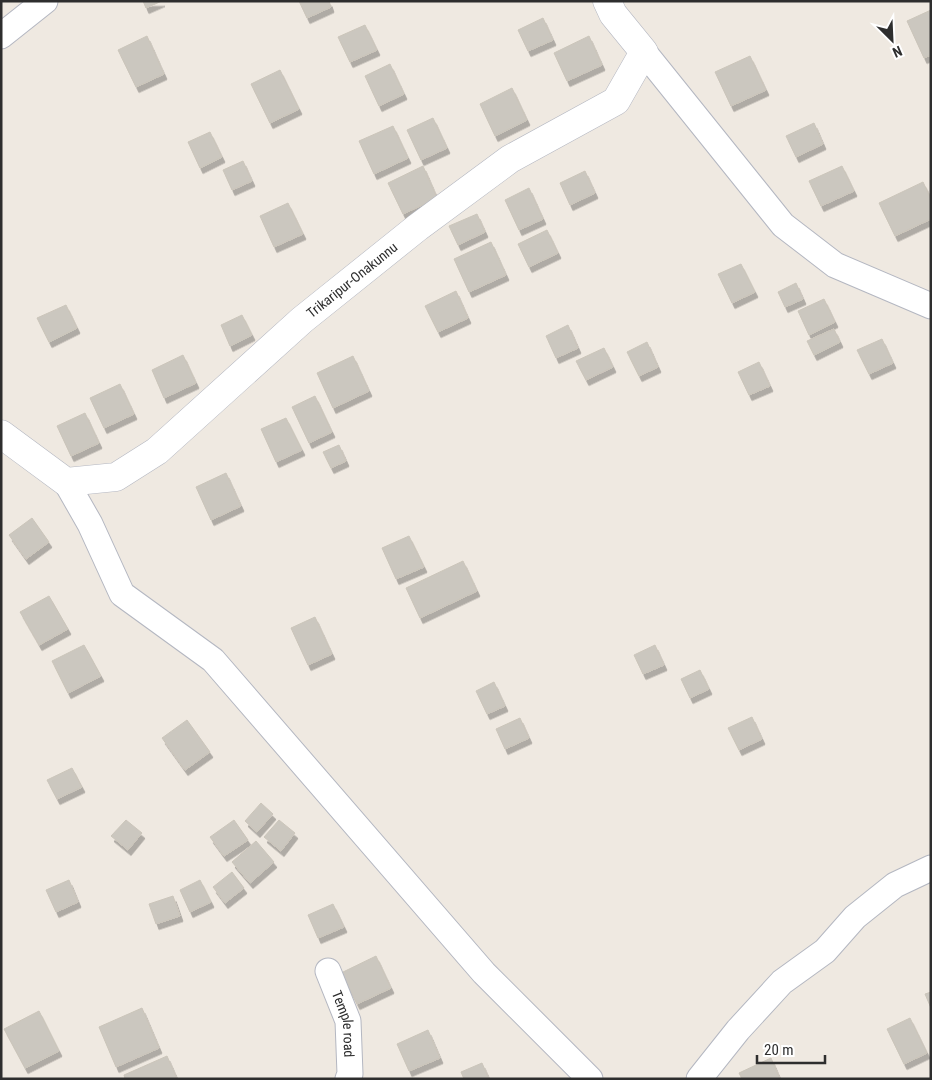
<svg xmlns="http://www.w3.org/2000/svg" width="932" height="1080" font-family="'Roboto Condensed',sans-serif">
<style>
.building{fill:#cbc7bf;stroke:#cbc5ba;filter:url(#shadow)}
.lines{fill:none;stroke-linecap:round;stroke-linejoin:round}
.minor-casing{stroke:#b4b7c1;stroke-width:27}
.tertiary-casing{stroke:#b4b7c1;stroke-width:29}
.minor{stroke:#fff;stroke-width:25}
.tertiary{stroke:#fff;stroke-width:28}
.labels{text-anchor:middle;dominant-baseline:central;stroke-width:5;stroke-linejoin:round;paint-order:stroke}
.street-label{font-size:14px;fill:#2e2e2e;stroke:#fff}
</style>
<defs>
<filter id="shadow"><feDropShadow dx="3" dy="5.5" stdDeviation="0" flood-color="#0004"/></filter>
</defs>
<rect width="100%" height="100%" fill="#efe9e1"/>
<!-- building -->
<g class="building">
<path d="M 143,1 L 162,1 L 146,8 Z"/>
<path d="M 299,1 L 329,1 L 331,7 L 307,18 Z"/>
<path d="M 931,10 L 931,55 L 924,58 L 907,21 Z"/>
<path d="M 543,18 L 553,40 L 528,51 L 518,30 Z"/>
<path d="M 365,25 L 377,50 L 350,62 L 338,37 Z"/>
<path d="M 147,36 L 164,74 L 136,87 L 118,50 Z"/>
<path d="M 589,36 L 602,65 L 567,81 L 554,53 Z"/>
<path d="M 750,56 L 766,90 L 731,106 L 715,72 Z"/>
<path d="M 390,64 L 404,94 L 379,106 L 365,76 Z"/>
<path d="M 280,70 L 299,109 L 270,123 L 251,84 Z"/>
<path d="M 512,88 L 527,120 L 495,136 L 480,104 Z"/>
<path d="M 433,118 L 447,148 L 421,160 L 407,130 Z"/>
<path d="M 814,123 L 823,144 L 796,157 L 786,136 Z"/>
<path d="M 393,126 L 408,158 L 374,174 L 359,141 Z"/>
<path d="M 210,132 L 222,157 L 200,168 L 188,142 Z"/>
<path d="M 243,161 L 252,181 L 232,190 L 223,170 Z"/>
<path d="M 423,166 L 437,198 L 403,214 L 388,183 Z"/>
<path d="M 842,166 L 854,191 L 821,206 L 809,181 Z"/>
<path d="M 585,171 L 595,193 L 570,205 L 560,183 Z"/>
<path d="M 923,182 L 931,199 L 931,219 L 895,236 L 879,203 Z"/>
<path d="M 529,188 L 543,219 L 519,230 L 505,200 Z"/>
<path d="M 288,203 L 303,234 L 274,247 L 260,216 Z"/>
<path d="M 477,214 L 485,232 L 458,245 L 449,226 Z"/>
<path d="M 547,230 L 558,253 L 529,267 L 518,244 Z"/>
<path d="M 491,242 L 506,275 L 469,292 L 454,259 Z"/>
<path d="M 741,264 L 755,292 L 732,303 L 718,274 Z"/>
<path d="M 796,283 L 803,299 L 785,307 L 778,292 Z"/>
<path d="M 456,291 L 468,318 L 438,332 L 425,306 Z"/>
<path d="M 824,299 L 835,322 L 809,335 L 798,311 Z"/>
<path d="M 66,305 L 77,328 L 49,342 L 37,318 Z"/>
<path d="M 242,315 L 252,335 L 230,346 L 221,325 Z"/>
<path d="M 568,325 L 578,348 L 556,358 L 546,336 Z"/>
<path d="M 834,329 L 840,342 L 814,355 L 807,341 Z"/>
<path d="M 882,339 L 893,363 L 869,374 L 857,350 Z"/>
<path d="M 647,342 L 658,367 L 639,376 L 627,352 Z"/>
<path d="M 604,348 L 613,367 L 586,380 L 576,361 Z"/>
<path d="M 183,355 L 196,383 L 164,398 L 152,370 Z"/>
<path d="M 353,356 L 369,391 L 333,408 L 317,373 Z"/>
<path d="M 759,362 L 770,386 L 749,395 L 738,372 Z"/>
<path d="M 120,384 L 134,414 L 104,428 L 90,398 Z"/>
<path d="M 315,396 L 332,432 L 309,443 L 292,407 Z"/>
<path d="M 85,413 L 99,443 L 71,456 L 57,426 Z"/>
<path d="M 286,418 L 302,450 L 276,462 L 261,429 Z"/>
<path d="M 339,445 L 346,461 L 331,468 L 323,452 Z"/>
<path d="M 226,473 L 241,506 L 211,520 L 196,487 Z"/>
<path d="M 32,518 L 49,542 L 26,559 L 9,535 Z"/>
<path d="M 409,536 L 424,567 L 396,579 L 382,548 Z"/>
<path d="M 463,561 L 477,591 L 420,618 L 406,588 Z"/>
<path d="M 49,596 L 68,629 L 39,645 L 20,612 Z"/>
<path d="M 315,617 L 332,654 L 308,665 L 291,628 Z"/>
<path d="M 84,645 L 101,676 L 68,693 L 52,661 Z"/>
<path d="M 655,645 L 664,665 L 643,674 L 634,655 Z"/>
<path d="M 700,670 L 709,689 L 690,698 L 681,679 Z"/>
<path d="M 494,682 L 505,706 L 487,714 L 476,691 Z"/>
<path d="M 752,717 L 762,739 L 739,750 L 728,728 Z"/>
<path d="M 520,718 L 529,738 L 505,749 L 496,729 Z"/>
<path d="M 187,720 L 210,752 L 185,770 L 162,738 Z"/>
<path d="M 72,768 L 82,787 L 57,799 L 47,780 Z"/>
<path d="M 261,803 L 273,814 L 257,832 L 245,821 Z"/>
<path d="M 126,820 L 142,833 L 128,850 L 111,836 Z"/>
<path d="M 234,820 L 248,840 L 224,856 L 210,837 Z"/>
<path d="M 279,820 L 295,833 L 281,851 L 264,837 Z"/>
<path d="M 256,841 L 274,862 L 250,883 L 232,862 Z"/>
<path d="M 232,872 L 244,888 L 225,903 L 213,887 Z"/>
<path d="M 69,880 L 78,902 L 56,912 L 46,890 Z"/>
<path d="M 200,880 L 211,902 L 190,912 L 180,890 Z"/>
<path d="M 173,896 L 180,916 L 156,924 L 149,904 Z"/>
<path d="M 333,904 L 344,927 L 318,938 L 308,915 Z"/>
<path d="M 376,956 L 391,988 L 357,1004 L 341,973 Z"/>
<path d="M 931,992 L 931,1008 L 925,994 Z"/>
<path d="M 142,1008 L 159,1048 L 116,1067 L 99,1027 Z"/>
<path d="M 39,1011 L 59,1051 L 25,1068 L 4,1029 Z"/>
<path d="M 910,1018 L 927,1053 L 904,1064 L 887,1029 Z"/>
<path d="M 428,1030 L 440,1058 L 409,1071 L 397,1044 Z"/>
<path d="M 167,1056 L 177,1079 L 125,1079 L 124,1075 Z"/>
<path d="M 771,1058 L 780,1079 L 742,1079 L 739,1073 Z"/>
<path d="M 482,1063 L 489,1079 L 464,1079 L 461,1072 Z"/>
</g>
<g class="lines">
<!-- minor casing -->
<g class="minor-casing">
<g id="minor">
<path d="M 1,36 L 45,1"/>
<path d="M 644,52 L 783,225 L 835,265 L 931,306"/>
<path d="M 66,482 L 90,524 L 122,594 L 213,660 L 484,973 L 590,1079"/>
<path id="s1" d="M 328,971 L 348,1021 L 350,1074 L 348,1079"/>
<path d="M 699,1079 L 738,1030 L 782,982 L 825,951 L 855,917 L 895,885 L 931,868"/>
</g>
</g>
<!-- tertiary casing -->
<g class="tertiary-casing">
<g id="tertiary">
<path id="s2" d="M 1,434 L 66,482 L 116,477 L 157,451 L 302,320 L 418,227 L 510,159 L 616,101 L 644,52 L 613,14 L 607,1"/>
</g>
</g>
<!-- minor -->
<use href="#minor" class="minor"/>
<!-- tertiary -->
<use href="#tertiary" class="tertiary"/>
</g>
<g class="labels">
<!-- street labels -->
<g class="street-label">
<text stroke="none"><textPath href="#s2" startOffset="439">Trikaripur-Onakunnu</textPath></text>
<text stroke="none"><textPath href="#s1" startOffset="56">Temple road</textPath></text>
</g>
</g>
<!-- border -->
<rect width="932" height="1080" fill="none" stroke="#2e2e2e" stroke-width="5"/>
<!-- north arrow -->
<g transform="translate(892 40) rotate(156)" stroke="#ffffff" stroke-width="4" paint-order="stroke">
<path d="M0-4L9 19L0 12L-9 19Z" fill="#2e2e2e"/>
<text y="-8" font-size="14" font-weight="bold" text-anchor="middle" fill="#2e2e2e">N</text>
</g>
<!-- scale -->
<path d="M757 1055v8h68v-8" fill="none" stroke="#2e2e2e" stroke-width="2.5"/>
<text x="764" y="1055" font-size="15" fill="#2e2e2e" stroke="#ffffff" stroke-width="4" paint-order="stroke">20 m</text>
</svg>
